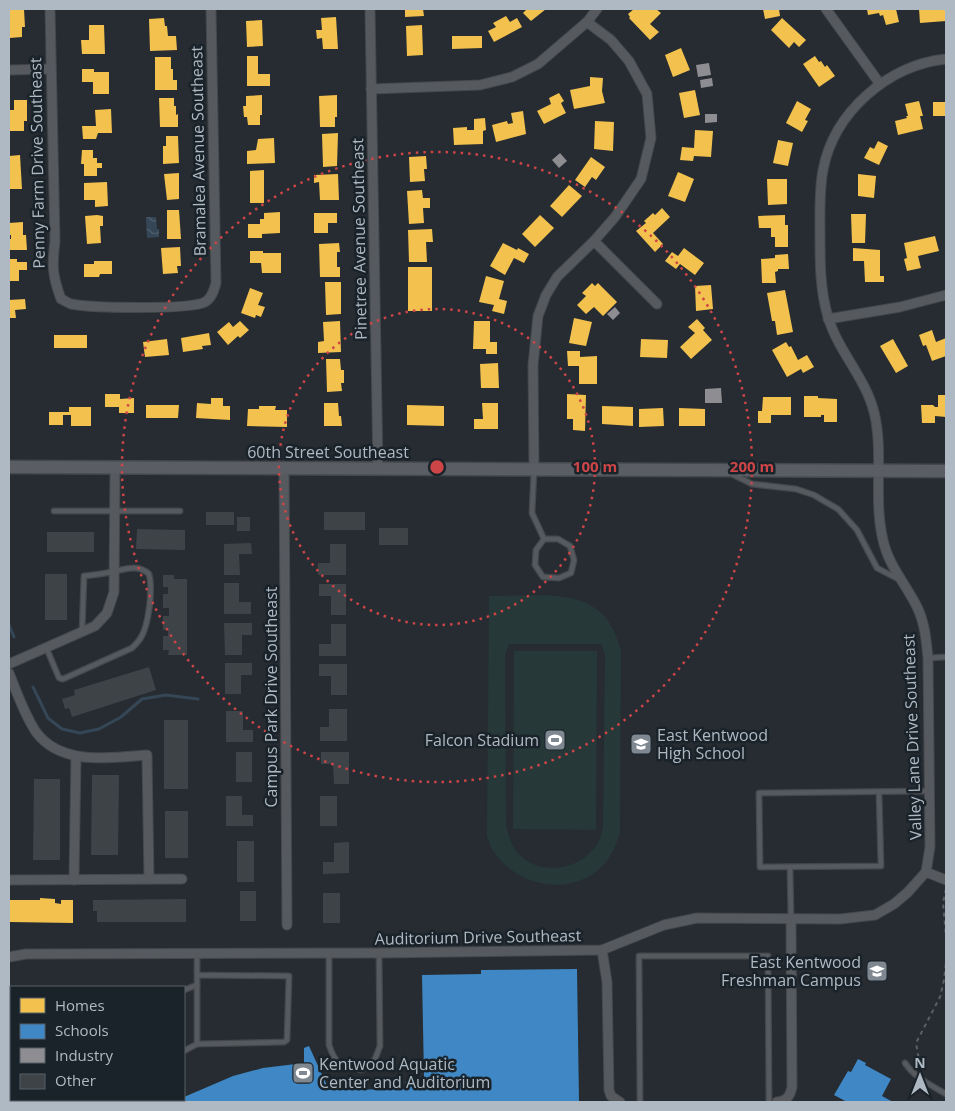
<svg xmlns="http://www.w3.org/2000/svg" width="955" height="1111" font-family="'Open Sans',sans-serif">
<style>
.park{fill:#263837;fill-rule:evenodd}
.water{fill:url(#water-waves)}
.homes{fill:#f2c14e}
.schools{fill:#3f88c5}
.industry{fill:#8d8d92}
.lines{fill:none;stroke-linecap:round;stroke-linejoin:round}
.stream{stroke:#354757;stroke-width:3}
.building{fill:#3e4348}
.service-casing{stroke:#44484c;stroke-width:7}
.minor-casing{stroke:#44484c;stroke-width:11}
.secondary-casing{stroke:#44484c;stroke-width:15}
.path{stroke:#5a5f63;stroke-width:2;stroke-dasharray:4 4;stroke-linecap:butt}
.service{stroke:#565a5f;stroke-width:4.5}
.minor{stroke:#565a5f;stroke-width:9}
.secondary{stroke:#5a5e64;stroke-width:12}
.ring{fill:none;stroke:#ce4547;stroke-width:2.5;stroke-dasharray:2.5 5}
.labels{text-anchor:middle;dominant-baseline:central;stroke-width:5;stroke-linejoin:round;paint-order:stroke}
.street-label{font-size:16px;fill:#afb9c3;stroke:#1a232a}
.poi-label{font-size:16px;fill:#afb9c3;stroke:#1a232a;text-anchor:start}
.centre{fill:#ce4547;stroke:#1a232a;stroke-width:2.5}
.ring-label{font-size:15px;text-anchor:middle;font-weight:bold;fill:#ce4547;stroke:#1a232a;stroke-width:5;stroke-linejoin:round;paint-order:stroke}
</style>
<defs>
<pattern id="water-waves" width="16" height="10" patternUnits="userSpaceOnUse" patternTransform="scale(1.25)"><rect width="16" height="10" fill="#354757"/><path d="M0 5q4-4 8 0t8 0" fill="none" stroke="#505f6e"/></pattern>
</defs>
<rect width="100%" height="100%" fill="#262c31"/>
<!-- park -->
<g class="park">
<path d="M 544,595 C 587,597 610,608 621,651 L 620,833 C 617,842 614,850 609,858 C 580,899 519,890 493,851 C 490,847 489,841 487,836 L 489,596 ZM 509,644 L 601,644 L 605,655 L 603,827 C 601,835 599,844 592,851 C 572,873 531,875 514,848 C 510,841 508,833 506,826 L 505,655 Z"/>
<path d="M 514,651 L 597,651 L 596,830 L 513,829 Z"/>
</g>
<!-- water -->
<path class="water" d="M 146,217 L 156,217 L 157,229 L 159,229 L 159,237 L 147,238 Z"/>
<!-- homes -->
<g class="homes">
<path d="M 9,9 L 24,9 L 25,27 L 22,27 L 22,37 L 10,38 Z"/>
<path d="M 405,9 L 423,9 L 424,16 L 405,17 Z"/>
<path d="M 527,9 L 546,9 L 531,21 L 523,13 Z"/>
<path d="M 634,9 L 656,9 L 661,13 L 650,24 L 659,32 L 650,40 L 629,18 L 630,17 L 628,14 Z"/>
<path d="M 763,9 L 779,9 L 780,16 L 765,19 Z"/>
<path d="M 867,9 L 896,9 L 899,22 L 886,25 L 883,15 L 880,16 L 879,13 L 868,15 Z"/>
<path d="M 919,9 L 946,9 L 946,21 L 920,23 Z"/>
<path d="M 506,16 L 510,22 L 517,18 L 522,27 L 494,42 L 488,31 L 496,27 L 493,23 Z"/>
<path d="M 336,17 L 338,49 L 323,49 L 322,38 L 317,39 L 316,30 L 322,30 L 321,18 Z"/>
<path d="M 164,18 L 165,26 L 167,26 L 168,36 L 176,36 L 177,50 L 150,51 L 149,19 Z"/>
<path d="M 782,18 L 806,40 L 799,47 L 794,42 L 789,48 L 771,30 Z"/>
<path d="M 262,20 L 263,46 L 247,47 L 246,21 Z"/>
<path d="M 89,25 L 104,25 L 105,54 L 82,54 L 81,40 L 89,40 Z"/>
<path d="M 422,25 L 423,55 L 407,56 L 406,26 Z"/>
<path d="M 452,36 L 482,36 L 482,48 L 452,49 Z"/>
<path d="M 681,48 L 690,70 L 673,77 L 665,55 Z"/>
<path d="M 247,56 L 258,56 L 258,74 L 270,74 L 270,86 L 247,86 Z"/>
<path d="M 815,56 L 819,62 L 821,61 L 825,67 L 827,65 L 835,76 L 819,87 L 803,64 Z"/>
<path d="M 155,57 L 171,57 L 171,69 L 173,69 L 173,80 L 177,80 L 177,90 L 155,90 Z"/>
<path d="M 82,69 L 94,69 L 94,72 L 109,72 L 109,94 L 93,94 L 93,82 L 82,82 Z"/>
<path d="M 590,77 L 603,78 L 602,91 L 605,103 L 574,109 L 570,90 L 590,86 Z"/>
<path d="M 695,90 L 700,115 L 684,118 L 679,93 Z"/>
<path d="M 559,93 L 564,101 L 561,103 L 566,113 L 544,124 L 537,111 L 551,104 L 549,98 Z"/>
<path d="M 262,95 L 262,115 L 260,115 L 260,125 L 248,125 L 247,117 L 244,117 L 243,106 L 246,106 L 246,96 Z"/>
<path d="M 337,95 L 337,117 L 335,117 L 335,127 L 320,127 L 319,96 Z"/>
<path d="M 159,98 L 174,98 L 174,106 L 176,106 L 176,115 L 178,114 L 178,127 L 160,127 Z"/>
<path d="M 14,100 L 27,100 L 27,121 L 24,121 L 24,131 L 10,131 L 10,110 L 14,110 Z"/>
<path d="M 797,101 L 811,109 L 805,120 L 808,121 L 802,132 L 786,123 Z"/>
<path d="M 919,101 L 923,116 L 920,116 L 923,129 L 898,135 L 895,121 L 907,118 L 906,116 L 908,116 L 905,104 Z"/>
<rect x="933" y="102" width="13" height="14"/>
<path d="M 111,109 L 112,133 L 98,133 L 96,139 L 83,139 L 82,126 L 96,126 L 95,110 Z"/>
<path d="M 523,111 L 526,134 L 496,142 L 492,125 L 507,121 L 508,124 L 513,123 L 511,113 Z"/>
<path d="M 485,118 L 486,130 L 483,131 L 483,144 L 454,145 L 453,128 L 467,127 L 467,130 L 474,130 L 474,119 Z"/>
<path d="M 595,121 L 614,122 L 613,151 L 594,149 Z"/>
<path d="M 695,130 L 713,131 L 711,157 L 694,156 L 693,161 L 680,160 L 682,147 L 694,148 Z"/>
<path d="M 338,133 L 337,166 L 323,167 L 322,134 Z"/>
<path d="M 166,136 L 178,136 L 179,163 L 163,164 L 163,146 L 166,146 Z"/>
<path d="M 274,138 L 275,163 L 247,164 L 247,151 L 256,150 L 258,139 Z"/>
<path d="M 778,140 L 793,143 L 788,166 L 773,163 Z"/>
<path d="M 878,141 L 888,146 L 879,165 L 864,158 L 870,147 L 874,149 Z"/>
<path d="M 82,150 L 93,150 L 93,158 L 97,158 L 97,163 L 102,163 L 102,168 L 97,168 L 97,176 L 84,176 L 84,164 L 81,164 Z"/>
<path d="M 20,155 L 22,189 L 9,189 L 9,156 Z"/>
<path d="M 426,156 L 427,169 L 424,169 L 425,181 L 410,182 L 409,157 Z"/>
<path d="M 591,157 L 605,167 L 596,180 L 592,177 L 585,187 L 575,180 Z"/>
<path d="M 264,170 L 264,203 L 250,203 L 250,171 Z"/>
<path d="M 678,172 L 694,179 L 685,202 L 668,196 Z"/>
<path d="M 179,173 L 179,199 L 167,200 L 164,174 Z"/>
<path d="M 338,174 L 339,200 L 320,200 L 319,182 L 314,183 L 314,175 Z"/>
<path d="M 858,174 L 876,176 L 874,198 L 858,196 Z"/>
<path d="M 767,179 L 787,179 L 787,204 L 768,205 Z"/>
<path d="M 107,182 L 108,206 L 95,207 L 95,200 L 84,200 L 84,183 Z"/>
<path d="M 569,185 L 582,196 L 562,217 L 550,206 Z"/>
<path d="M 422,190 L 423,198 L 430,198 L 430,208 L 423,208 L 424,223 L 409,224 L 407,191 Z"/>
<path d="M 662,208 L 670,217 L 653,233 L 663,244 L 655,252 L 636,231 L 646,223 L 644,221 L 653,213 L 655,215 Z"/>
<path d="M 167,210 L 179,210 L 181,239 L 167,239 Z"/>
<path d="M 280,212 L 280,233 L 262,234 L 262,238 L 248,238 L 248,224 L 260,224 L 260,219 L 264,219 L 264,213 Z"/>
<path d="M 314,213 L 337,213 L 337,223 L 328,223 L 328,233 L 314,233 Z"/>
<path d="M 851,214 L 866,214 L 865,243 L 852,243 Z"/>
<path d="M 97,215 L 103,216 L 103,226 L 100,226 L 101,243 L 87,244 L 85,216 Z"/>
<path d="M 540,215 L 554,228 L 535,247 L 522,234 Z"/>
<path d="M 785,215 L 785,225 L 788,225 L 788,247 L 775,247 L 775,237 L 771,237 L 771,228 L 759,228 L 758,216 Z"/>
<path d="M 23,222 L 23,235 L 26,235 L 27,250 L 9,250 L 9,239 L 11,239 L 11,235 L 9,235 L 9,223 Z"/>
<path d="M 432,229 L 433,242 L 426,242 L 427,262 L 409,262 L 408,230 Z"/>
<path d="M 935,236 L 939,251 L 918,256 L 921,268 L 907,271 L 904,259 L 907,258 L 904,243 Z"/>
<path d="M 339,243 L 340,252 L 337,252 L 337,267 L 340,267 L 340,277 L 320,277 L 319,244 Z"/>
<path d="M 503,243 L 517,250 L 518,248 L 529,254 L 524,263 L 514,258 L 505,275 L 490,266 Z"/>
<path d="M 180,247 L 181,266 L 177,266 L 178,273 L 163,274 L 161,248 Z"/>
<path d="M 684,248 L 704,263 L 695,275 L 680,264 L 676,269 L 665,261 L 672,252 L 678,256 Z"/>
<path d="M 853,248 L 880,250 L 880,276 L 884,276 L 884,282 L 865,282 L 864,261 L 853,261 Z"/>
<path d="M 250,251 L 263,251 L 263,253 L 281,253 L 281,273 L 262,273 L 261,263 L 250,263 Z"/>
<path d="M 788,254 L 789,269 L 778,269 L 778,271 L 775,272 L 776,283 L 762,283 L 761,259 L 775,258 L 775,255 Z"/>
<path d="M 9,259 L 17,259 L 17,262 L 27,262 L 27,270 L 19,270 L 19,281 L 9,281 Z"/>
<path d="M 94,261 L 112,261 L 112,274 L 100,274 L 99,277 L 84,277 L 84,264 L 94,264 Z"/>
<rect x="408" y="267" width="24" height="44"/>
<path d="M 486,276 L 504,281 L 499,299 L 507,301 L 504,314 L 492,311 L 494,305 L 479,302 Z"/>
<path d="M 325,282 L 341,282 L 341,314 L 326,315 Z"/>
<path d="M 592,283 L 595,286 L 598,283 L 617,302 L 603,316 L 594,307 L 586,314 L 577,305 L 586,296 L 582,293 Z"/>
<path d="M 711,285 L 713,309 L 696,311 L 695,286 Z"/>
<path d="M 250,288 L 263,293 L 258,305 L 265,307 L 261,317 L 256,315 L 255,318 L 241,313 Z"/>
<path d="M 785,290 L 793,332 L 777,335 L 775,321 L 772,321 L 767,293 Z"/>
<path d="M 25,299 L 26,309 L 15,310 L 16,318 L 9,318 L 9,300 Z"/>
<path d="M 574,318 L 592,322 L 586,346 L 569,343 Z"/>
<path d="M 697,319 L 705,328 L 703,330 L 712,340 L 691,359 L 680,347 L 695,333 L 688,327 Z"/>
<path d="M 240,321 L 249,330 L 240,338 L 238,336 L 228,345 L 217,332 L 229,322 L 233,327 Z"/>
<path d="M 340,321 L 341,352 L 318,353 L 318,342 L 324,341 L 323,322 Z"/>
<path d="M 474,321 L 490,321 L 490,342 L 497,342 L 497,354 L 486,354 L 486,349 L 473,349 Z"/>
<path d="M 932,330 L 936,342 L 946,338 L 946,356 L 932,361 L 926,345 L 923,346 L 919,335 Z"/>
<path d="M 209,333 L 211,345 L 202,346 L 203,349 L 183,352 L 181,338 Z"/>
<rect x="54" y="335" width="33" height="13"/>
<path d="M 167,339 L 169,355 L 145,357 L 143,342 Z"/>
<path d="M 641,339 L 668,340 L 667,358 L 640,357 Z"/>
<path d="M 893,339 L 908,366 L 896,373 L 880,346 Z"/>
<path d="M 786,342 L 789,347 L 791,346 L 798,360 L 807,355 L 814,367 L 803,373 L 801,369 L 787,377 L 772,350 Z"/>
<path d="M 567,351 L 580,351 L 580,357 L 597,356 L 597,384 L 579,384 L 579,366 L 568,366 Z"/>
<path d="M 326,359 L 340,359 L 341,370 L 344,370 L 344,383 L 341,383 L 342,391 L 327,392 Z"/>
<path d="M 498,363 L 499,388 L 481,388 L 480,364 Z"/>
<path d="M 105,394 L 120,394 L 120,399 L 134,398 L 134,413 L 119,413 L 119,407 L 105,407 Z"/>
<path d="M 567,394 L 586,395 L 585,431 L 573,430 L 573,419 L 567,419 Z"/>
<path d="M 938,395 L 946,395 L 946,417 L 935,416 L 935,423 L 922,423 L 921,405 L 933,405 L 935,407 L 938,407 Z"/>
<path d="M 804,396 L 818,396 L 818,398 L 837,399 L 837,422 L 824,422 L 824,415 L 821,415 L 821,417 L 804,417 Z"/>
<path d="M 763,397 L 791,397 L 791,415 L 771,415 L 771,423 L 758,423 L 758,411 L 762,411 Z"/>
<path d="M 211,398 L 223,398 L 223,406 L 230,406 L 230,420 L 196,418 L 197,403 L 211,404 Z"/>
<path d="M 324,403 L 338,403 L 339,416 L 341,416 L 342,426 L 324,426 Z"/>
<path d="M 482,403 L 498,403 L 498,429 L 474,429 L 474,419 L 483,419 Z"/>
<path d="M 146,405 L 179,405 L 178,418 L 146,418 Z"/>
<path d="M 407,405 L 444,406 L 444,426 L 407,425 Z"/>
<path d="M 259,406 L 276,406 L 275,410 L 287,410 L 287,427 L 247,426 L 248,409 L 259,409 Z"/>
<path d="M 602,406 L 633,407 L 633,426 L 602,424 Z"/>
<path d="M 69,407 L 91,407 L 91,426 L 71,426 L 71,415 L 63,415 L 63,425 L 49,425 L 49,412 L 69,412 Z"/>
<path d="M 663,408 L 664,426 L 639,427 L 639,409 Z"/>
<path d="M 679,408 L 705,409 L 705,426 L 679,426 Z"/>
<path d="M 40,898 L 55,899 L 55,903 L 61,904 L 61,900 L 73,900 L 73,923 L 9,922 L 9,900 L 40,900 Z"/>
</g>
<!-- schools -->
<g class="schools">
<path d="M 577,969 L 579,1102 L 40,1102 L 40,1100 L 184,1100 L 184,1097 L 233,1076 L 263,1068 L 304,1063 L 304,1048 L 309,1046 L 329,1090 L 407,1089 L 405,1082 L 424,1077 L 422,975 L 481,974 L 481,970 Z"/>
<path d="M 858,1059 L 866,1063 L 865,1065 L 891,1079 L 882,1096 L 893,1102 L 847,1102 L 834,1095 L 848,1071 L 851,1072 Z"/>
</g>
<!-- industry -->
<g class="industry">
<path d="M 709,63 L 711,75 L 698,77 L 696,65 Z"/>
<path d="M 712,78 L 713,86 L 701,88 L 700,80 Z"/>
<path d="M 705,114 L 717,114 L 717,122 L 705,123 Z"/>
<path d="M 560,153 L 567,161 L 559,168 L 552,160 Z"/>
<path d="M 615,307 L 620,313 L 613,320 L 607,314 Z"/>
<path d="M 721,388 L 722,403 L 705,403 L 705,389 Z"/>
</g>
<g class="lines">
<!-- stream -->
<g class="stream">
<path d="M 9,625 L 14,637"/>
<path d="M 33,687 L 48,718 L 62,729 L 80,733 L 99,729 L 121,717 L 142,699 L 166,695 L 198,699"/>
</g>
</g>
<!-- building -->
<g class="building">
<rect x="206" y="512" width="28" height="13"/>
<rect x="324" y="512" width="41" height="18"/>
<rect x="237" y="517" width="13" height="14"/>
<rect x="379" y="528" width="29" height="17"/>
<path d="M 137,529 L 185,530 L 185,550 L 136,549 Z"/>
<rect x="47" y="532" width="47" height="20"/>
<path d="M 251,543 L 252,554 L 239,554 L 240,575 L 224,575 L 224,544 Z"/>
<path d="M 330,544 L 346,544 L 346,575 L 318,575 L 318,563 L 330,563 Z"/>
<rect x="45" y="574" width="22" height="46"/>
<path d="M 163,575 L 174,575 L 174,579 L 187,579 L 187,655 L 168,655 L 169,650 L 163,650 L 163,636 L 168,636 L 168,630 L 163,630 L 163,616 L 169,616 L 169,608 L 163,608 L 163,594 L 168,594 L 168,587 L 163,587 Z"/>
<path d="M 224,583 L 239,583 L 239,602 L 251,602 L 251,614 L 224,614 Z"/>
<path d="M 319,584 L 346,584 L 346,615 L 331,615 L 331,596 L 319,596 Z"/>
<path d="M 224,623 L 252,623 L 252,635 L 242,635 L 242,655 L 225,655 Z"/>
<path d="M 331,624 L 346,624 L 346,656 L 319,656 L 319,644 L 331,644 Z"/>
<path d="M 225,663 L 252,663 L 252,675 L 241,675 L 241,694 L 225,694 Z"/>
<path d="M 319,664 L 347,664 L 347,695 L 331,695 L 331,676 L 319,676 Z"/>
<path d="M 149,667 L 156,690 L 72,717 L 69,708 L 65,709 L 62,699 L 75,695 L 74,690 Z"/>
<path d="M 329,709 L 347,709 L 347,741 L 320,741 L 320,727 L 329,727 Z"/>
<path d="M 226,711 L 243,711 L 243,730 L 253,730 L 253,742 L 226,742 Z"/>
<rect x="164" y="720" width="24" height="69"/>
<rect x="236" y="752" width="16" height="30"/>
<path d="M 321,752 L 349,752 L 349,784 L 334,784 L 333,764 L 321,764 Z"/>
<path d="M 92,775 L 119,775 L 118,855 L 91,855 Z"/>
<path d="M 34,779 L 60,779 L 60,860 L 33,860 Z"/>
<path d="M 226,796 L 242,796 L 242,815 L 253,815 L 253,826 L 226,826 Z"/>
<rect x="320" y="796" width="17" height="30"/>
<rect x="165" y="811" width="23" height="47"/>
<rect x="237" y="841" width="17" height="41"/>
<path d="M 349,842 L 349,873 L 323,874 L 323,862 L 334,862 L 334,843 Z"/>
<rect x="240" y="891" width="16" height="30"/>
<rect x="323" y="893" width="17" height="30"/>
<path d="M 186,899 L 186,922 L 97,922 L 97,911 L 93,911 L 93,900 Z"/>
</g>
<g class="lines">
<!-- service casing -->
<g class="service-casing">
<g id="service">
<path d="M 534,470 L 532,513 L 544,539 L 558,539 L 570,546 L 574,560 L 571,573 L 559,578 L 543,577 L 535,565 L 536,550 L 544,539"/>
<path d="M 732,474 L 752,484 L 796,489 L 814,495 L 824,501 L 838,509 L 857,530 L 877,568 L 900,580"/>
<path d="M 54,511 L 180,511"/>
<path d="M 46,647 L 59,678 L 63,679 L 132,648 C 135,645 138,642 140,639 C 149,626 153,588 149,574 C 137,563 124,570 111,572 C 102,574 93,575 84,576 L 82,632"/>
<path d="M 928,658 L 946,657"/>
<path d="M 879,792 L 881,866 L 760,867 L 759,793 L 928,791"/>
<path d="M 790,867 L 791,919"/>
<path d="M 197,953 L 197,1044 L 284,1042 L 287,1040 L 289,976 L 197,975"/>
<path d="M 329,953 L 329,1045 C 336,1066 341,1066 362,1070 L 375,1059 L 380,1046 L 379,953"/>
<path d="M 184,990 L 197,985"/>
<path d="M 9,1041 L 11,1041"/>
<path d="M 184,1051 L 197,1044"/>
<path d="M 905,1063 C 915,1078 931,1085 946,1094"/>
<path d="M 640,1102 L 639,956 L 768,956 L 769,1102"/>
</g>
</g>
<!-- minor casing -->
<g class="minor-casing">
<g id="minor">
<path d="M 50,9 L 55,241 C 52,265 52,275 61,299 C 64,300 68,303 71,304 C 90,308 190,310 205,302 C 212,298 214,290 216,283 L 211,9"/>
<path d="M 370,9 L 378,469"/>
<path d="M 826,9 L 880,84"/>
<path d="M 9,70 L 51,69"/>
<path d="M 371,89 L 480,85 L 512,77 L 538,64 L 587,22 L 597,9"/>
<path d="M 594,241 L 657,304"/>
<path d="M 828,319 L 900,307 L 946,295"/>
<path d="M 284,468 L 287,925"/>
<path d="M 534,469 L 533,365 L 538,316 L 546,295 L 557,277 L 594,241 L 615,217 L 641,179 L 651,138 L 647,94 L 629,61 L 611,40 L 587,22"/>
<path d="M 9,664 L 95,626 L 107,613 L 114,592 L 115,468"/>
<path d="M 9,673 C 17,693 24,714 36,732 C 61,766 111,758 147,755 L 149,879"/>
<path d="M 926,872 L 930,847 L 928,658 C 926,639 925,621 915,603 C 904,582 888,564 883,540 C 873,499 884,451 874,412 C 865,377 838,351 828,317 C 820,290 820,263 820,235 C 820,213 819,191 823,170 C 834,112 888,65 946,59"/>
<path d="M 926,872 L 946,880"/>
<path d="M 9,880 L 182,879"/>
<path d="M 74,880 L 76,757"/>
<path d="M 602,950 L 607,982 L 609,1090 L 611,1096 L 620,1102"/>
<path d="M 9,957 L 26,954 L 379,953 L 602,950 L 664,925 L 697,918 L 840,919 L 875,915 L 894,904 L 907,893 L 926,872"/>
<path d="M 777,1102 C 787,1101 790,1096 792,1087 L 791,919"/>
</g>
</g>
<!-- secondary casing -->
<g class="secondary-casing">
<path id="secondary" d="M 9,467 L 946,471"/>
</g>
<!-- path -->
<g class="path">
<path d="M 946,889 L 943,903 L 946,936"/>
<path d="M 914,1061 L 919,1060 L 916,1043 L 940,997 L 944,980 L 946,962"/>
</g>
<!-- service -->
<use href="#service" class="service"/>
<!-- minor -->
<use href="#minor" class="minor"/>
<!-- secondary -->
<use href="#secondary" class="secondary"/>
</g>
<!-- distance rings -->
<g class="ring">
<circle cx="437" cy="467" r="158"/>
<circle cx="437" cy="467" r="315"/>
</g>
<!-- icons -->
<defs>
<g id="stadium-square" transform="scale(1.125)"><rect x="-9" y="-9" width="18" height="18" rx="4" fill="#7f8890" stroke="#1a232a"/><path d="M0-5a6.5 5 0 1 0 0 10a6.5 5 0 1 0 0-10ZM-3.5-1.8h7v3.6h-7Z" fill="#fff"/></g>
<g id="school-square" transform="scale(1.125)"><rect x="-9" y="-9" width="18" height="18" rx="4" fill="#7f8890" stroke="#1a232a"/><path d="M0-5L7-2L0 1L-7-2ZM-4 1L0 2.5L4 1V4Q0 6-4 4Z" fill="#fff"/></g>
</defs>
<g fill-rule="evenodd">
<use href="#stadium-square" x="555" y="740"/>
<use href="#school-square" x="641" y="744"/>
<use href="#school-square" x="877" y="971"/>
<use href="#stadium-square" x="303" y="1073"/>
</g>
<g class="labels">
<!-- street labels -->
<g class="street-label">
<text transform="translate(198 151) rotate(-91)">Bramalea Avenue Southeast</text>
<text transform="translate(37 163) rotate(-91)">Penny Farm Drive Southeast</text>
<text transform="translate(359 239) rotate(-91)">Pinetree Avenue Southeast</text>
<text x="328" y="452">60th Street Southeast</text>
<text transform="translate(271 697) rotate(-90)">Campus Park Drive Southeast</text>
<text transform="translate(912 737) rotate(-92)">Valley Lane Drive Southeast</text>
<text transform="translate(478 937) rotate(-1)">Auditorium Drive Southeast</text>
</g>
<!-- poi labels -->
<g class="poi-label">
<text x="657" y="735">East Kentwood<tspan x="657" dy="18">High School</tspan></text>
<text x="539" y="740" text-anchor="end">Falcon Stadium</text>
<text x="861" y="962" text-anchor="end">East Kentwood<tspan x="861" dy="18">Freshman Campus</tspan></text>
<text x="319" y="1064">Kentwood Aquatic<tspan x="319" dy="18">Center and Auditorium</tspan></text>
</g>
</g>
<circle cx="437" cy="467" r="8" class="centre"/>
<g class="ring-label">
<text x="595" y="472">100 m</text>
<text x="752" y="472">200 m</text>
</g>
<!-- border -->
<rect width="955" height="1111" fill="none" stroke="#afb9c3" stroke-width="20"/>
<!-- legend -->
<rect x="10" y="986" width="175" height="115" fill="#1a232a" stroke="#565f67"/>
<rect x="20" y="998" width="25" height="15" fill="#f2c14e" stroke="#565f67"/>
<text x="55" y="1011" font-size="15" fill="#afb9c3">Homes</text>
<rect x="20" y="1024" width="25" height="15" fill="#3f88c5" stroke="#565f67"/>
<text x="55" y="1036" font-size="15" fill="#afb9c3">Schools</text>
<rect x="20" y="1048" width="25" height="15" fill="#8d8d92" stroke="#565f67"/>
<text x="55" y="1061" font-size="15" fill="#afb9c3">Industry</text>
<rect x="20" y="1074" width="25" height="15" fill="#3e4348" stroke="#565f67"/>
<text x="55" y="1086" font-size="15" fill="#afb9c3">Other</text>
<!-- north arrow -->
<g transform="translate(920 1076)" stroke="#1a232a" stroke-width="4" paint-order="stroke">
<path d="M0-4L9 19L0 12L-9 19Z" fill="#afb9c3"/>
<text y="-8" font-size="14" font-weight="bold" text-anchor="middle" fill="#afb9c3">N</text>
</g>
</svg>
